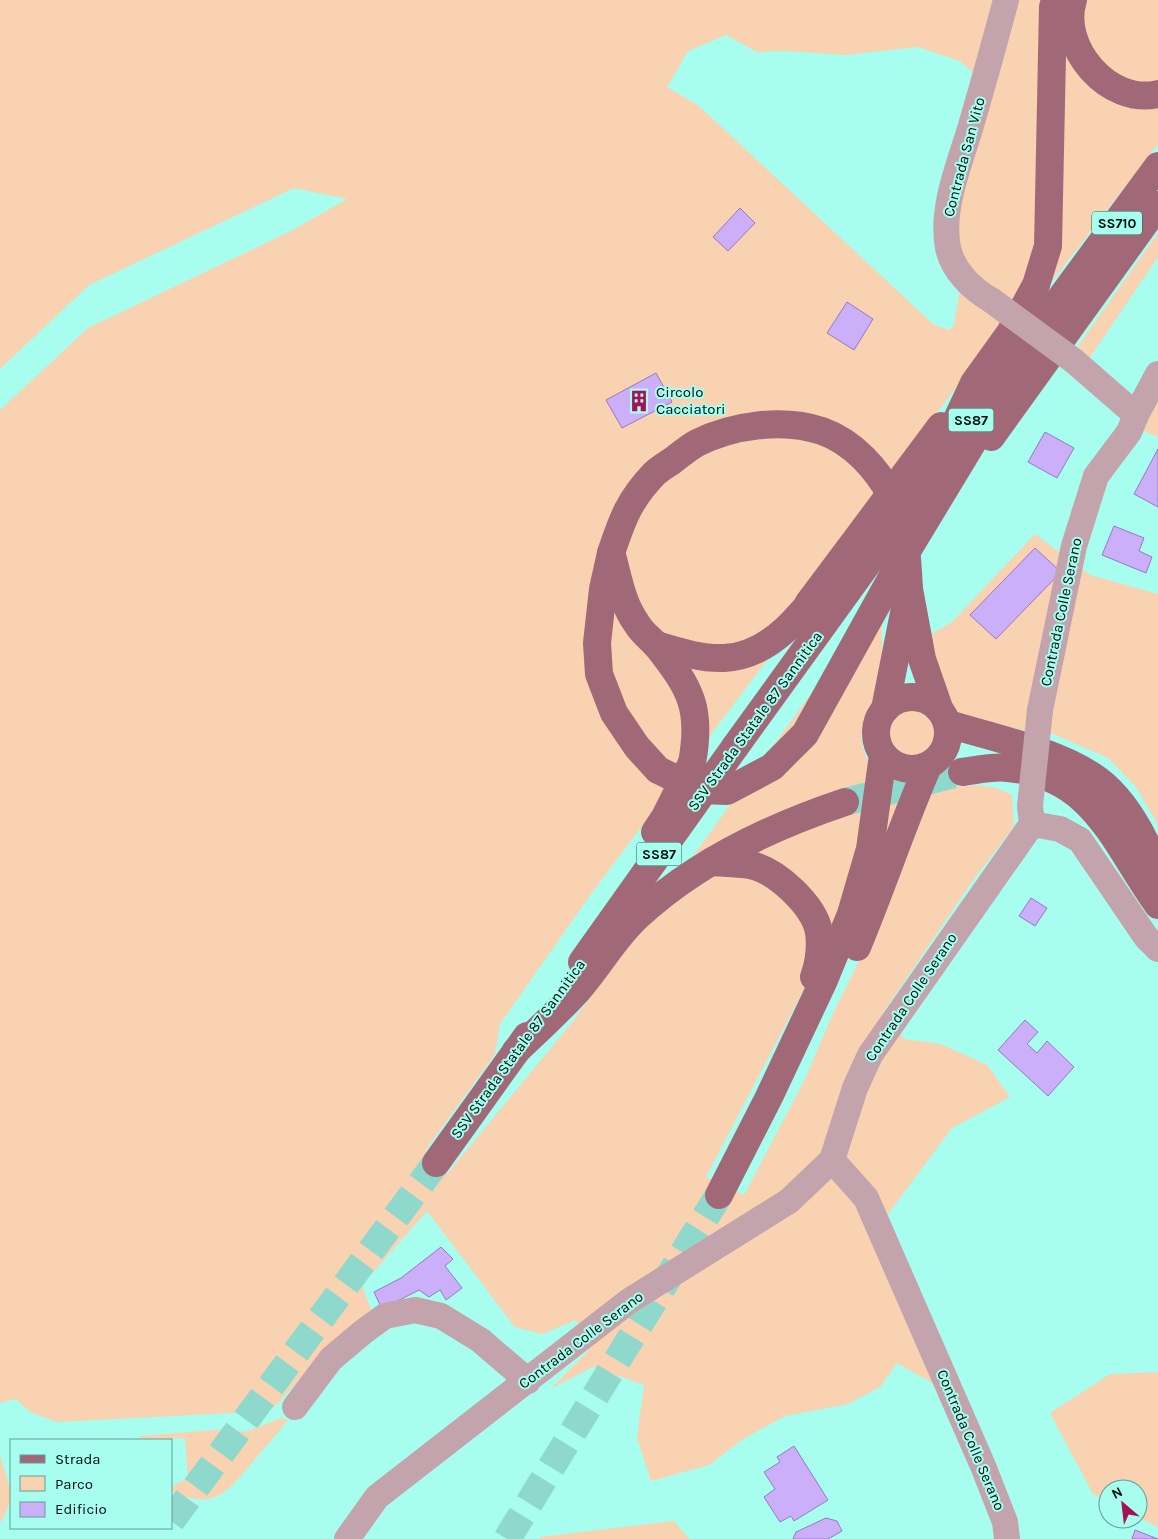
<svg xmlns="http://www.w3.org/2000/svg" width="1158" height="1539" font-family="Karla,sans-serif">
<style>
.green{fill:#f9d2b2;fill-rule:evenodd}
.building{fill:#ccaff9;stroke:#967ac0}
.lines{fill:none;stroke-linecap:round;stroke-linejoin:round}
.major-tunnel{stroke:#8ed9cc;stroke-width:28;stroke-dasharray:28 14;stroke-linecap:butt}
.minor{stroke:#c4a4ac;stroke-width:26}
.major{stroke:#a16978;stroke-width:28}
.minor-bridge{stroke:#c4a4ac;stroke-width:26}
.major-bridge{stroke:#a16978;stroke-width:28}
.labels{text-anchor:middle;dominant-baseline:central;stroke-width:4;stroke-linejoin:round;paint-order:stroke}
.shield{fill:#a7fdee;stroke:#325650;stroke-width:1}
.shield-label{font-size:14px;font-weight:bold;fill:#000f0c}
.street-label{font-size:15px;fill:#000f0c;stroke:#a7fdee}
.poi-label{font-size:15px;fill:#000f0c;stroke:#a7fdee;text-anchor:start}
</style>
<rect width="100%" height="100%" fill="#a7fdee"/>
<!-- green -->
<g class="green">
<path d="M 0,0 L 1158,0 L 1158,144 L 1050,284 L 990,342 L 806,588 L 767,660 L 591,894 L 500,1024 L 495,1054 L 427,1148 L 423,1163 L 447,1174 L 573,1021 L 858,629 L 882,623 C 881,642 884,665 880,684 C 873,714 849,730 870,764 L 849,903 L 706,1177 L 744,1195 L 805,1079 L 833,1013 L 863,953 L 931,792 C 959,786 985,780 1012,795 L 1014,826 L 971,883 L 882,1014 L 904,1039 L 941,1044 L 987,1065 L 1010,1097 L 952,1128 L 873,1234 L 936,1385 L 897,1363 L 880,1387 L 848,1404 L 785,1416 L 743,1439 L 709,1465 L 651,1481 L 637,1438 L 644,1385 L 593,1367 L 550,1389 L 589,1350 L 576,1320 L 542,1334 L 515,1327 L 427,1211 L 362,1285 L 372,1313 L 341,1335 L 273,1408 L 232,1413 L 57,1422 L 30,1412 L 16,1399 L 0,1403 L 0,410 L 88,328 L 291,231 L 347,199 L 294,188 L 89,285 L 0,369 ZM 726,35 L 757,52 L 785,51 L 846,55 L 918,47 L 960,61 L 976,75 L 949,269 L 960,290 L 954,324 L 950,330 L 934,325 L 699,106 L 667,87 L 688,51 Z"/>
<path d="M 1158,233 L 1158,257 L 1088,360 L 1078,346 Z"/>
<path d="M 1158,389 L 1158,437 L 1141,430 Z"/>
<path d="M 1035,534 L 1090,575 L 1158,594 L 1158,825 L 1136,787 L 1108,758 L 1053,734 L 977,723 L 956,712 L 945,691 L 930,635 L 952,622 Z"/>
<circle cx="913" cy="734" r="27"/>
<path d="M 888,768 L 910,775 L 875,862 Z"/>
<path d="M 1158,1372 L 1158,1527 L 1138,1517 L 1138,1489 L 1108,1489 L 1108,1501 L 1093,1494 L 1050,1413 L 1110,1374 Z"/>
<path d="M 281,1418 L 288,1420 C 276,1435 263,1450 250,1465 C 225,1495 212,1510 171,1491 L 171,1485 L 175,1485 L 188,1477 L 185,1438 L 136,1440 L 141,1436 L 227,1429 L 246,1432 Z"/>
<path d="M 0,1455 L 11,1492 L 11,1501 L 0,1524 Z"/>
<path d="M 674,1521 L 689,1539 L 540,1539 L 540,1537 Z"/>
</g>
<!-- building -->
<g class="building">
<path d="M 740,208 L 755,223 L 728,251 L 713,237 Z"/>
<path d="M 847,302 L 873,319 L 854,350 L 827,333 Z"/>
<path d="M 656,373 L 672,402 L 622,428 L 606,400 Z"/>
<path d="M 1045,432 L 1074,448 L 1057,478 L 1028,462 Z"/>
<path d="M 1158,449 L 1158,507 L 1134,494 Z"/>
<path d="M 1114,526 L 1144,538 L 1139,551 L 1152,557 L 1146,573 L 1102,555 Z"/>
<path d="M 1035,548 L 1061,572 L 996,639 L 970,615 Z"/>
<path d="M 1031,898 L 1047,908 L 1035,926 L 1019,916 Z"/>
<path d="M 1025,1020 L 1038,1032 L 1027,1044 L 1037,1053 L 1047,1041 L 1074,1067 L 1048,1096 L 998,1050 Z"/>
<path d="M 441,1247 L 453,1259 L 445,1266 L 462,1288 L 446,1300 L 440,1290 L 429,1297 L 419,1290 L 382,1309 L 374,1292 L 401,1278 Z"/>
<path d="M 794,1446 L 828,1500 L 794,1521 L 791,1516 L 780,1522 L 764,1497 L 775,1489 L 764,1472 L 780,1462 L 777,1457 Z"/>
<path d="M 826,1518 L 837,1521 L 842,1531 L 828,1539 L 793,1539 L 796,1532 Z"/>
<path d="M 1135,1530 L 1158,1539 L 1132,1539 Z"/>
</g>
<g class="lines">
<!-- major-tunnel -->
<g class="major-tunnel">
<path d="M 845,802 L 962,772"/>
<path d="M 171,1521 L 436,1163"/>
<path d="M 507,1539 L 719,1195"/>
</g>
<!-- minor -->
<g class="minor">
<path d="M 991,300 C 972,289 953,271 948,248 C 940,207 961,161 972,122 C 984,81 995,41 1006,0"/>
<path d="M 1136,415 L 1158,374"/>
<path d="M 1040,710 L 1074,546 L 1096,476 L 1129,432 L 1136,415 L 1074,361"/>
<path d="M 1032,824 L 1060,829 L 1080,840 L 1146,937 L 1158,949"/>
<path d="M 832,1160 L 866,1198 L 983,1466 L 1005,1522 L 1007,1539"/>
<path d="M 295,1407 L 331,1359 L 363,1332 L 385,1316 L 415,1310 L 441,1316 L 480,1340 L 528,1381"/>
<path d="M 347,1539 L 377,1497 L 629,1301 L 789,1201 L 832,1160 L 855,1088 L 870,1055 L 1032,824 L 1030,806"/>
</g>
<!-- major -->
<g class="major">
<path d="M 1073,0 C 1058,47 1109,106 1158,94"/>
<path d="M 1001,379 L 1158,166"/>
<path d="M 991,437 L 1158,205"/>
<path d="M 937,462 L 974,383 L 1010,333 L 1036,285 L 1048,246 L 1053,7 L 1055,0"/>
<path d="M 611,553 L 603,589 L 597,643 L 599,674 L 614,713 L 637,747 L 658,770 L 699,790 L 727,791 L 772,767 L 805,734 L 901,561 L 982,427 L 1011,364"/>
<path d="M 613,559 C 619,582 623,605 637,624 C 642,633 651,639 658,647 C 691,689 702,709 692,763"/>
<path d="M 909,589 L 922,659 L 939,708"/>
<path d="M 808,604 L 941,426"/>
<path d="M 656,645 C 708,661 743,669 786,629 C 799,617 808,604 821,593"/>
<circle cx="912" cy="733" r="36"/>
<path d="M 885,709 L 906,603"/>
<path d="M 948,724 C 992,737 1061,752 1098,780 C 1126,801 1145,838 1158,871"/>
<path d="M 735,747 L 951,448"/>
<path d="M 962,772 C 977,770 993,766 1008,768 C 1095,776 1114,844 1158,905"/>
<path d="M 711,862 C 724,863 737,863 750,865 C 776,870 814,905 819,932 C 821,947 819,963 814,977"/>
<path d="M 857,947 C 882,887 902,826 928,766"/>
<path d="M 516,1051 C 537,1031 559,1011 578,990 C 599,966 615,937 638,916 C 696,862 770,827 845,802"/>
<path d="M 436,1163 L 527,1036"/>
<path d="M 719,1195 L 769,1097 L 824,980 L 851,914 L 870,849 L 883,755"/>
</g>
<!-- minor-bridge -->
<g class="minor-bridge">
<path d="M 991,300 L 1074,361"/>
<path d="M 1030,806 L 1040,710"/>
</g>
<!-- major-bridge -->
<g class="major-bridge">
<path d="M 611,553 C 622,520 629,500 654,474 C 659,469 666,465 672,461 C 680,455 688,448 697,443 C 733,425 783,418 822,431 C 853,442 877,469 892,497 C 907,526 907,558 909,589"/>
<path d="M 655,832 L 665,817 L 692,763"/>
<path d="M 582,962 L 735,747"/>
</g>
</g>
<!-- icons -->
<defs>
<g id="building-bare" transform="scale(1.725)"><path d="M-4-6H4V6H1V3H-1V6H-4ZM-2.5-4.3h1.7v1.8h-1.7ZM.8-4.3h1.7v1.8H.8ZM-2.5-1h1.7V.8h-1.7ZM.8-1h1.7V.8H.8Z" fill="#a41253" stroke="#a7fdee" stroke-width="2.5" paint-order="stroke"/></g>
</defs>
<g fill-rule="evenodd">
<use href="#building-bare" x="639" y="401"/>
</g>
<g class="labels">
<!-- shield labels -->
<g class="shield">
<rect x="1092" y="211.5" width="50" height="23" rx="4"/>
<rect x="948.5" y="408.5" width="45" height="23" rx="4"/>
<rect x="636.5" y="842.5" width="45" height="23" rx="4"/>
</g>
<g class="shield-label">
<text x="1117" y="223">SS710</text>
<text x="971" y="420">SS87</text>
<text x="659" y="854">SS87</text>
</g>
<!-- street labels -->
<g class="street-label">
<text transform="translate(964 157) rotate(-75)">Contrada San Vito</text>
<text transform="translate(1061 612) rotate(-78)">Contrada Colle Serano</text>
<text transform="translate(755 721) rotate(-54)">SSV Strada Statale 87 Sannitica</text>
<text transform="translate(911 997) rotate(-56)">Contrada Colle Serano</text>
<text transform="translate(518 1049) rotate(-54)">SSV Strada Statale 87 Sannitica</text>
<text transform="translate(581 1340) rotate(-37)">Contrada Colle Serano</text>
<text transform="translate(971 1440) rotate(67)">Contrada Colle Serano</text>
</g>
<!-- poi labels -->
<g class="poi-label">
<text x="656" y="392">Circolo<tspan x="656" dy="17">Cacciatori</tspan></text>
</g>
</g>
<!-- legend -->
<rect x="10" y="1439" width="162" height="90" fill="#a7fdee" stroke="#649e94"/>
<rect x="20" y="1455" width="25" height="8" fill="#a16978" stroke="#649e94"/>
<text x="55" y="1464" font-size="15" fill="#000f0c">Strada</text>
<rect x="20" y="1476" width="25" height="15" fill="#f9d2b2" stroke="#649e94"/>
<text x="55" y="1489" font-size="15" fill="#000f0c">Parco</text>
<rect x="20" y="1502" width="25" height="15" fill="#ccaff9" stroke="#649e94"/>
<text x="55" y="1514" font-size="15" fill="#000f0c">Edificio</text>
<!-- north arrow -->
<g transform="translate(1123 1504) rotate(332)"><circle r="24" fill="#a7fdee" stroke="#649e94"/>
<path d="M0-4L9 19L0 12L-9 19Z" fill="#a41253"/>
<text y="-8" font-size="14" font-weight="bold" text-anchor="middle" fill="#000f0c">N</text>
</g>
</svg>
